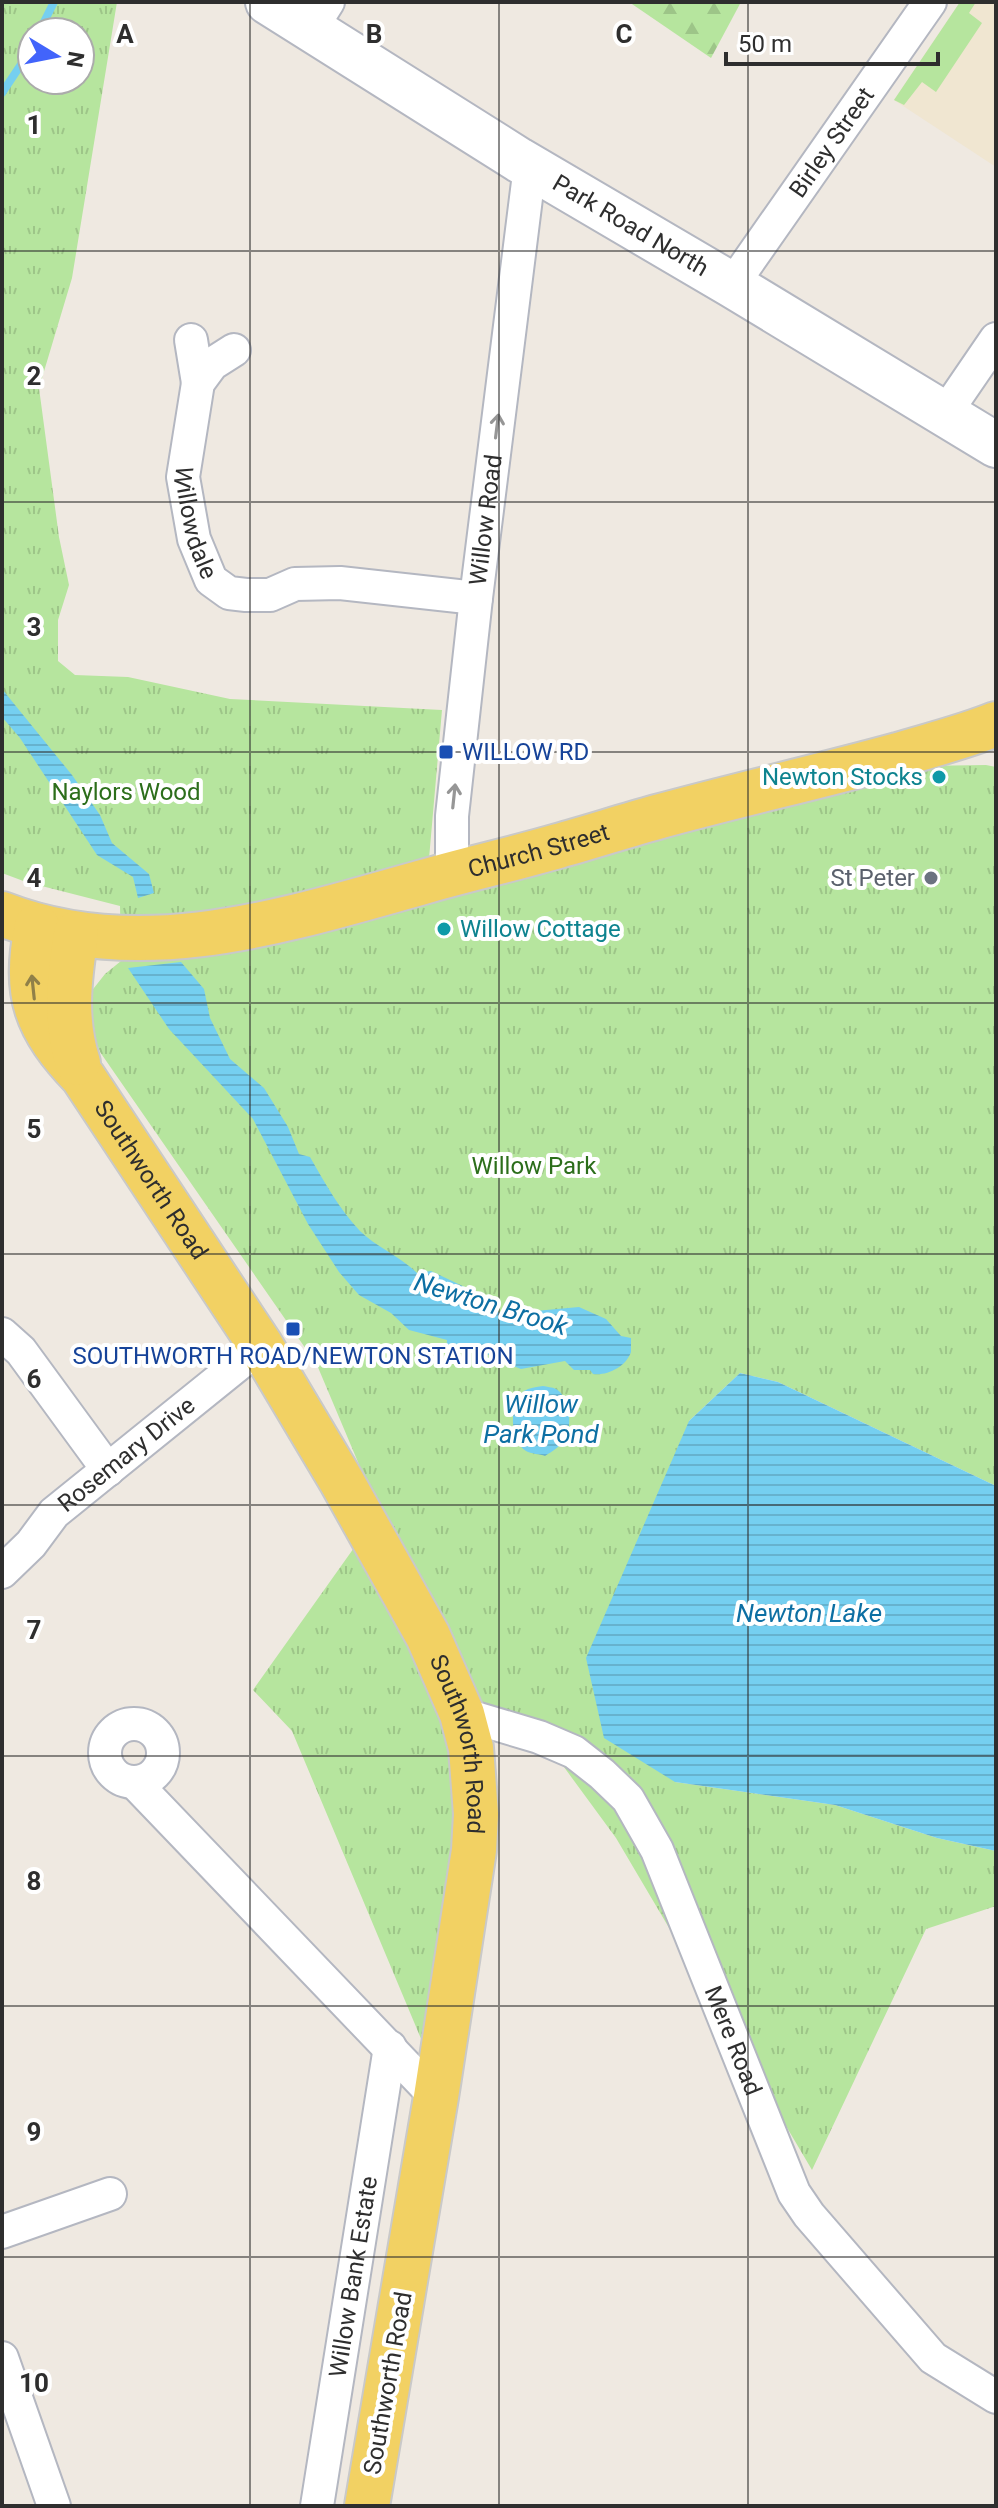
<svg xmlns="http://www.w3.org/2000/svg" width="998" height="2508" font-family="Roboto,sans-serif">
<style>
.education{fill:#f0e6d1}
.grass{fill:#b6e59e}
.forest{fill:url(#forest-firs)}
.park{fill:url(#park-tufts);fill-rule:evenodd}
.water{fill:url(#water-rules)}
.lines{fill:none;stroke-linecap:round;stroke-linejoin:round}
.stream{stroke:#75cff0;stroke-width:8}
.street-casing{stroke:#b4b7c1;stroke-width:36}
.secondary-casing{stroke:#b4b7c1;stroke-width:48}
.primary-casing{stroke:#c9c9c9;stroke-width:48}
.street{stroke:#fff;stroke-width:32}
.secondary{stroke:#fff;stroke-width:44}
.primary{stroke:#f2d163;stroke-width:44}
.oneway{stroke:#969696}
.oneway2{stroke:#908048}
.grid{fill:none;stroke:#2e2e2e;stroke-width:2;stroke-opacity:0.55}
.transit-dot{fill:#1a4fb4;stroke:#fff;stroke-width:3}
.culture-dot{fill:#0f9aa8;stroke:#fff;stroke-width:3}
.worship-dot{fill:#6b7280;stroke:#fff;stroke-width:3}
.labels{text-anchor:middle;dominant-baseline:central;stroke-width:8;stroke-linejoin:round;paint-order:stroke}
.street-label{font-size:24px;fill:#2e2e2e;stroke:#fff}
.transit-label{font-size:24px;fill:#164399;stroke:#fff;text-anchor:start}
.culture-label{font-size:24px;fill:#0d838f;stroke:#fff;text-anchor:end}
.park-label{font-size:24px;fill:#2c6e1b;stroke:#fff}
.worship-label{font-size:24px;fill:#5b616d;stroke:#fff;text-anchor:end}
.water-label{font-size:26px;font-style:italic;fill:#0d6fa3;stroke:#fff}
.grid-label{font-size:26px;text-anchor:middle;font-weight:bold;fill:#2e2e2e;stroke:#fff;stroke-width:8;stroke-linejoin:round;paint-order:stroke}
</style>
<defs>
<pattern id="forest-firs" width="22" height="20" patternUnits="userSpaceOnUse" patternTransform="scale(2)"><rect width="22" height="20" fill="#b6e59e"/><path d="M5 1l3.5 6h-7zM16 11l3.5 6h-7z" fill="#9dc588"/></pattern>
<pattern id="park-tufts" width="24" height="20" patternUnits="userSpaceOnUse" patternTransform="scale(2)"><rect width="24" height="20" fill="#b6e59e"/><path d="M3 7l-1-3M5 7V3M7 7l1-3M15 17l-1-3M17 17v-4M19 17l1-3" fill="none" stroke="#9dc588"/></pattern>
<pattern id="water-rules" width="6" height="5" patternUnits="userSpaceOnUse" patternTransform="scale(2)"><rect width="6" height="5" fill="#75cff0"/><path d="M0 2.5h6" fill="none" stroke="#66b2ce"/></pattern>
</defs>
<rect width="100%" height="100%" fill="#efe9e1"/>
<!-- education -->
<path class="education" d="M 960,2 L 996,2 L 996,167 L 894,100 Z"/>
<!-- grass -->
<path class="grass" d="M 960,2 L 976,2 L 969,13 L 982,23 L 936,92 L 922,82 L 904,105 L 894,100 Z"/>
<!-- forest -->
<path class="forest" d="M 629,2 L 741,2 L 711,58 Z"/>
<!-- park -->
<path class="park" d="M 2,2 L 117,2 L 72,278 L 39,388 L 59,537 L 69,585 L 58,620 L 58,661 L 75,675 L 128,677 L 230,699 L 442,710 L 426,893 L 856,767 L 986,765 L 996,767 L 996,1486 L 778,1382 L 740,1373 L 689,1421 L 675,1782 L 835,1805 L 937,1838 L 996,1851 L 996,1906 L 926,1929 L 812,2170 L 616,1838 L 550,1748 L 448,1735 L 464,1780 L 427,2053 L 292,1731 L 253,1690 L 356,1545 L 382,1519 L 317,1365 L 100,1052 L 90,1027 L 90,993 L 105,974 L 121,961 L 120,906 L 26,882 L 2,873 C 2,849 6,828 2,804 ZM 32,32 L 80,32 L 80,80 L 32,80 Z"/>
<!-- water -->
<g class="water">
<path d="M 2,689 L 72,775 L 100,815 L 112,843 L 149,874 L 154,893 L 138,898 L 133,877 L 97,855 L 20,738 L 2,717 Z"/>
<path d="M 181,962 L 204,989 L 210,1018 L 230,1059 L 264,1088 L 288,1127 L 299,1154 L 310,1157 C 325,1183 339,1209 360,1231 C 376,1247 400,1256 417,1273 L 431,1271 L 471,1290 L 485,1305 L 503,1314 L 579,1307 L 606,1319 L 621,1336 L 631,1338 C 631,1339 631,1351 631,1352 C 626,1367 607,1376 593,1374 L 590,1370 L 574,1370 L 565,1361 L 521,1369 L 495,1359 L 479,1349 L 465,1351 L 455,1349 L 453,1356 L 450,1358 L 446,1353 L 447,1340 L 409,1330 L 391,1313 L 359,1295 L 339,1272 L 308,1224 L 253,1119 L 169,1029 L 128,968 Z"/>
<path d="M 740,1373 L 778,1382 L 996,1486 L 996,1851 L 937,1838 L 835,1805 L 675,1782 L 604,1738 L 586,1658 L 689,1421 Z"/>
<path d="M 543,1386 C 547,1387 552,1387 556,1389 C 570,1397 573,1425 565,1438 C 561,1446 553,1451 545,1456 C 540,1454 531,1454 526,1451 C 509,1441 509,1402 524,1391 C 529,1388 536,1387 543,1386 Z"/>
</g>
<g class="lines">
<!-- stream -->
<g class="stream">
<path d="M 39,32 L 54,2"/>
<path d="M 2,93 L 32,48"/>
</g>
<!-- street casing -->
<g class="street-casing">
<g id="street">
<path d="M 311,29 L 328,2"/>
<path id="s1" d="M 732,285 L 930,2"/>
<path d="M 191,340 L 198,383"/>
<path id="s2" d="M 234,350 L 212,364 L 198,383 L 183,477 L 194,539 L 211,580 L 229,593 L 246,595 L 270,595 L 295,584 L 340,583 L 476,598"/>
<path d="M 944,415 L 996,339"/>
<path id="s3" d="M 452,874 L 452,816 L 476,598 L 530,166"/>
<path d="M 2,1334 L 21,1351 L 108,1470"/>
<path id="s4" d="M 2,1572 L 31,1544 L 54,1513 L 261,1346"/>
<path id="s5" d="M 462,1714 L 539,1737 L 574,1752 L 602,1774 L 628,1799 L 657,1850 L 794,2193 L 809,2215 L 933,2358 L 996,2397"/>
<circle cx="134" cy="1753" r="29"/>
<path d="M 135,1783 L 436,2097"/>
<path d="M 2,2232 L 110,2194"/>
<path d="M 2,2358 L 54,2506"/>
<path id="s6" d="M 317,2506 L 390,2047"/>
</g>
</g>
<!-- secondary casing -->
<g class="secondary-casing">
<g id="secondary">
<path id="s7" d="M 268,2 L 519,160 L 732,285 L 996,445"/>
</g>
</g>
<!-- primary casing -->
<g class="primary-casing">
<g id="primary">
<path id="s8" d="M 2,914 C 141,968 287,920 423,882 C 468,869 513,859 558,846 C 591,837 624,826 657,817 C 737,795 818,777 898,755 C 931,745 964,737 996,724"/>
<path id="s9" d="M 37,926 C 23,995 36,1028 83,1077 L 261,1346 L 342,1482 L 428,1636 L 462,1714 L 471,1748 L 476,1814 L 474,1850 L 436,2097 L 367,2506"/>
<path d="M 76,934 C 69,979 64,1019 78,1063"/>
</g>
</g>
<!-- street -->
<use href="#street" class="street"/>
<!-- secondary -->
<use href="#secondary" class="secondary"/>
<!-- primary -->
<use href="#primary" class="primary"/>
</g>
<!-- one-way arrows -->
<defs><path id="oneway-shaft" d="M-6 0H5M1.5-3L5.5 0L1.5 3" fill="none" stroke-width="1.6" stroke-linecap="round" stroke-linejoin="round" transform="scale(2)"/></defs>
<g class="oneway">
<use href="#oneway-shaft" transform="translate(497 426) rotate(-83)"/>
<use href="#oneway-shaft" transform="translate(454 796) rotate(-84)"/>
</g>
<use class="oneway2" href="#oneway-shaft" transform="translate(33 987) rotate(-96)"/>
<!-- grid -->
<path class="grid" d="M 250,2 L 250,2506M 499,2 L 499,2506M 748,2 L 748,2506M 2,251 L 996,251M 2,502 L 996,502M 2,752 L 996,752M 2,1003 L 996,1003M 2,1254 L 996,1254M 2,1505 L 996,1505M 2,1756 L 996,1756M 2,2006 L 996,2006M 2,2257 L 996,2257"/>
<!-- markers -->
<g class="transit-dot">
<rect x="438" y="744" width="16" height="16" rx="4"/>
<rect x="285" y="1321" width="16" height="16" rx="4"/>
</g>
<g class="culture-dot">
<circle cx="939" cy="777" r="8"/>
<circle cx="444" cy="929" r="8"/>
</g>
<circle class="worship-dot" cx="931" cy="878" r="8"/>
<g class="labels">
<!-- street labels -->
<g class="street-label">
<text stroke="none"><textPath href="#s1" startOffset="174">Birley Street</textPath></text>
<text stroke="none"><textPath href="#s7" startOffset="426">Park Road North</textPath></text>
<text stroke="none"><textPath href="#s2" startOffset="192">Willowdale</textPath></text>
<text stroke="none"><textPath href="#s3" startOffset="356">Willow Road</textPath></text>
<text stroke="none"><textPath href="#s8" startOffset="550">Church Street</textPath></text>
<text stroke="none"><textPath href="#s9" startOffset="290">Southworth Road</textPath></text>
<text stroke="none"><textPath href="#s4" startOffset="172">Rosemary Drive</textPath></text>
<text stroke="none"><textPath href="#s9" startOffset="938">Southworth Road</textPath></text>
<text stroke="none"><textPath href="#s5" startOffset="454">Mere Road</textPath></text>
<text stroke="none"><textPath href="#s6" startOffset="232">Willow Bank Estate</textPath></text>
<text transform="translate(388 2383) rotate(-80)">Southworth Road</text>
</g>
<!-- transit labels -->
<g class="transit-label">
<text x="462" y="752">WILLOW RD</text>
<text x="293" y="1356" text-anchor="middle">SOUTHWORTH ROAD/NEWTON STATION</text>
</g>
<!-- culture labels -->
<g class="culture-label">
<text x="923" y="777">Newton Stocks</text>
<text x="460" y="929" text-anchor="start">Willow Cottage</text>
</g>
<!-- park labels -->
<g class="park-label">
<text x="126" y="792">Naylors Wood</text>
<text x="534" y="1166">Willow Park</text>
</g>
<!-- worship labels -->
<g class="worship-label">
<text x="915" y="878">St Peter</text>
</g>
<!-- water labels -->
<g class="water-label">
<text transform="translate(491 1304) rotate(17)">Newton Brook</text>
<text x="541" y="1404">Willow<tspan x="541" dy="30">Park Pond</tspan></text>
<text x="809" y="1613">Newton Lake</text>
</g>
</g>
<g class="grid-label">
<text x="125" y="43">A</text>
<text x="374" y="43">B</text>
<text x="624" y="43">C</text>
<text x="34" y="134">1</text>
<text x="34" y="385">2</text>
<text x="34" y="636">3</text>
<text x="34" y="887">4</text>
<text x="34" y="1138">5</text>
<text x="34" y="1388">6</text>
<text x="34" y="1639">7</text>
<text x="34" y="1890">8</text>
<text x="34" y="2141">9</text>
<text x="34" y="2392">10</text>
</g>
<!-- border -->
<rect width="998" height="2508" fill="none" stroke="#2e2e2e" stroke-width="8"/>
<!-- north arrow -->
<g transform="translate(56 56) rotate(100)"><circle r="38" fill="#ffffff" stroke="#ababab" stroke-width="2"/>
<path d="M0-6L14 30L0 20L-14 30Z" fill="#4264fb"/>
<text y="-12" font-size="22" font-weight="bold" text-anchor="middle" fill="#2e2e2e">N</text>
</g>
<!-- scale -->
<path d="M726 52v12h212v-12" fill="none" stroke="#2e2e2e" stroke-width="4"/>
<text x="738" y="52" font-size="24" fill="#2e2e2e" stroke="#ffffff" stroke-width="6" paint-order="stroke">50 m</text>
</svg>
